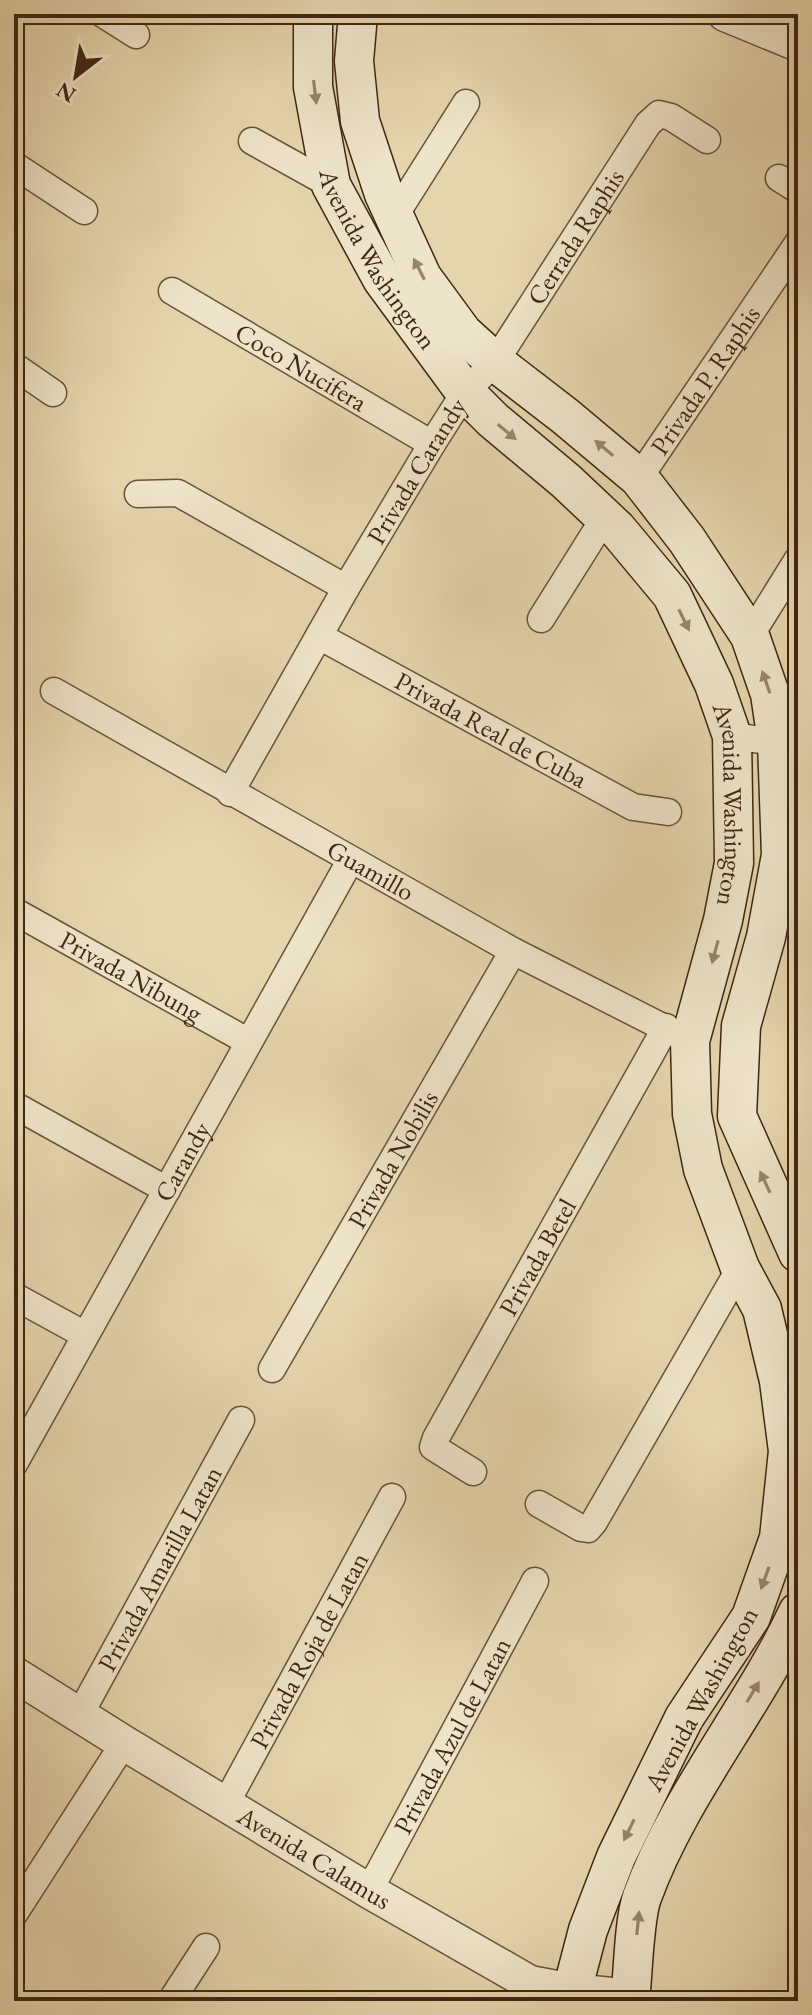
<svg xmlns="http://www.w3.org/2000/svg" width="812" height="2015" font-family="'EB Garamond',serif">
<style>
.lines{fill:none;stroke-linecap:round;stroke-linejoin:round}
.minor-casing{stroke:#69523a;stroke-width:29}
.tertiary-casing{stroke:#69523a;stroke-width:37}
.secondary-casing{stroke:#402614;stroke-width:41}
.minor{stroke:#eee4c9;stroke-width:26}
.tertiary{stroke:#eee4c9;stroke-width:34}
.secondary{stroke:#eee4c9;stroke-width:38}
.oneway{fill:#97856e}
.labels{text-anchor:middle;dominant-baseline:central;stroke-width:8;stroke-linejoin:round;paint-order:stroke}
.street-label{font-size:26px;fill:#402614;stroke:#eee4c9}
</style>
<rect width="100%" height="100%" fill="#e5d5ac"/>
<filter id="stains"><feTurbulence type="fractalNoise" baseFrequency=".0025" numOctaves="4"/><feColorMatrix values="0 0 0 0 .2 0 0 0 0 .09 0 0 0 0 .02 0 0 0 .5 -.17"/></filter>
<radialGradient id="worn" r=".72"><stop offset=".6" stop-color="#630" stop-opacity="0"/><stop offset="1" stop-color="#630" stop-opacity=".3"/></radialGradient>
<g class="lines">
<!-- minor casing -->
<g class="minor-casing">
<g id="minor">
<path d="M 103,14 L 136,35"/>
<path d="M 252,141 L 331,185"/>
<path d="M 14,165 L 84,211"/>
<path d="M 779,178 L 798,190"/>
<path d="M 394,217 L 466,103"/>
<path id="s1" d="M 172,291 L 432,444"/>
<path d="M 14,366 L 53,393"/>
<path id="s2" d="M 639,478 L 798,243"/>
<path d="M 138,494 L 178,493 L 346,588"/>
<path d="M 541,619 L 605,517"/>
<path id="s3" d="M 319,636 L 633,807 L 668,812"/>
<path d="M 750,636 L 798,559"/>
<path id="s4" d="M 54,691 L 513,951 L 690,1041"/>
<path d="M 732,736 L 798,745"/>
<path id="s5" d="M 230,793 L 346,588 L 432,444 L 465,392 L 495,362 L 648,124 L 659,114 L 671,117 L 707,140"/>
<path id="s6" d="M 14,911 L 249,1042"/>
<path d="M 14,1105 L 167,1190"/>
<path d="M 14,1296 L 85,1335"/>
<path id="s7" d="M 272,1369 L 513,951"/>
<path id="s8" d="M 14,1464 L 350,861"/>
<path id="s9" d="M 473,1472 L 433,1447 L 436,1438 L 666,1027"/>
<path d="M 539,1504 L 581,1528 L 588,1529 L 594,1522 L 740,1268"/>
<path id="s10" d="M 79,1716 L 241,1420"/>
<path id="s11" d="M 225,1805 L 392,1497"/>
<path id="s12" d="M 369,1891 L 535,1581"/>
<path d="M 14,1914 L 124,1743"/>
<path d="M 171,2001 L 206,1947"/>
</g>
</g>
<!-- tertiary casing -->
<g class="tertiary-casing">
<g id="tertiary">
<path d="M 725,14 L 798,44"/>
<path id="s13" d="M 14,1674 L 124,1743 L 369,1891 L 530,1983 L 572,1991 L 631,1997"/>
</g>
</g>
<!-- secondary casing -->
<g class="secondary-casing">
<g id="secondary">
<path id="s14" d="M 313,14 L 313,87 L 331,185 L 382,279 L 465,392 L 493,420 L 566,481 L 617,529 L 672,595 L 714,684 L 732,736 L 734,863 L 723,920 L 690,1041 L 692,1114 L 703,1169 L 740,1268 L 762,1309 L 779,1381 L 788,1451 L 779,1538 L 751,1617 L 684,1718 L 616,1857 L 588,1930 L 572,1991 L 571,2001"/>
<path d="M 358,14 L 354,61 L 360,121 L 384,194 L 422,277 L 463,333 L 495,362 L 565,416 L 639,478 L 687,540 L 750,636 L 770,694 L 777,741 L 781,855 L 766,937 L 741,1026 L 737,1116 L 798,1253"/>
<path d="M 630,2001 C 633,1975 634,1919 642,1897 C 679,1795 752,1710 798,1612"/>
</g>
</g>
<!-- minor -->
<use href="#minor" class="minor"/>
<!-- tertiary -->
<use href="#tertiary" class="tertiary"/>
<!-- secondary -->
<use href="#secondary" class="secondary"/>
</g>
<!-- one-way arrows -->
<defs><path id="oneway-solid" d="M-6-.8H1V-3.2L6.5 0L1 3.2V.8H-6Z" transform="scale(2)"/></defs>
<g class="oneway">
<use href="#oneway-solid" transform="translate(315 92) rotate(83)"/>
<use href="#oneway-solid" transform="translate(419 269) rotate(-117)"/>
<use href="#oneway-solid" transform="translate(507 432) rotate(40)"/>
<use href="#oneway-solid" transform="translate(604 448) rotate(-140)"/>
<use href="#oneway-solid" transform="translate(684 620) rotate(64)"/>
<use href="#oneway-solid" transform="translate(766 682) rotate(-109)"/>
<use href="#oneway-solid" transform="translate(715 952) rotate(105)"/>
<use href="#oneway-solid" transform="translate(765 1182) rotate(-115)"/>
<use href="#oneway-solid" transform="translate(765 1578) rotate(110)"/>
<use href="#oneway-solid" transform="translate(753 1692) rotate(-59)"/>
<use href="#oneway-solid" transform="translate(629 1830) rotate(116)"/>
<use href="#oneway-solid" transform="translate(638 1923) rotate(-84)"/>
</g>
<g class="labels">
<!-- street labels -->
<g class="street-label">
<text stroke="none"><textPath href="#s5" startOffset="656">Cerrada Raphis</textPath></text>
<text stroke="none"><textPath href="#s14" startOffset="260">Avenida Washington</textPath></text>
<text stroke="none"><textPath href="#s1" startOffset="150">Coco Nucifera</textPath></text>
<text stroke="none"><textPath href="#s2" startOffset="118">Privada P. Raphis</textPath></text>
<text stroke="none"><textPath href="#s5" startOffset="372">Privada Carandy</textPath></text>
<text stroke="none"><textPath href="#s3" startOffset="196">Privada Real de Cuba</textPath></text>
<text stroke="none"><textPath href="#s14" startOffset="932">Avenida Washington</textPath></text>
<text stroke="none"><textPath href="#s4" startOffset="364">Guamillo</textPath></text>
<text stroke="none"><textPath href="#s6" startOffset="134">Privada Nibung</textPath></text>
<text stroke="none"><textPath href="#s7" startOffset="242">Privada Nobilis</textPath></text>
<text stroke="none"><textPath href="#s8" startOffset="346">Carandy</textPath></text>
<text stroke="none"><textPath href="#s9" startOffset="264">Privada Betel</textPath></text>
<text stroke="none"><textPath href="#s10" startOffset="168">Privada Amarilla Latan</textPath></text>
<text stroke="none"><textPath href="#s11" startOffset="176">Privada Roja de Latan</textPath></text>
<text transform="translate(701 1699) rotate(-61)">Avenida Washington</text>
<text stroke="none"><textPath href="#s12" startOffset="176">Privada Azul de Latan</textPath></text>
<text stroke="none"><textPath href="#s13" startOffset="352">Avenida Calamus</textPath></text>
</g>
</g>
<!-- margin -->
<rect width="812" height="2015" fill="none" stroke="#e5d5ac" stroke-width="48"/>
<rect x="16" y="16" width="780" height="1983" fill="none" stroke="#402614" stroke-width="4"/>
<rect x="24" y="24" width="764" height="1967" fill="none" stroke="#402614" stroke-width="2"/>
<!-- north arrow -->
<g transform="translate(76 76) rotate(211)" stroke="#eee4c9" stroke-width="6" paint-order="stroke">
<path d="M0-6L14 30L0 20L-14 30Z" fill="#402614"/>
<text y="-12" font-size="22" font-weight="bold" text-anchor="middle" fill="#402614">N</text>
</g>
<rect width="100%" height="100%" filter="url(#stains)"/>
<rect width="100%" height="100%" fill="url(#worn)"/>
</svg>
